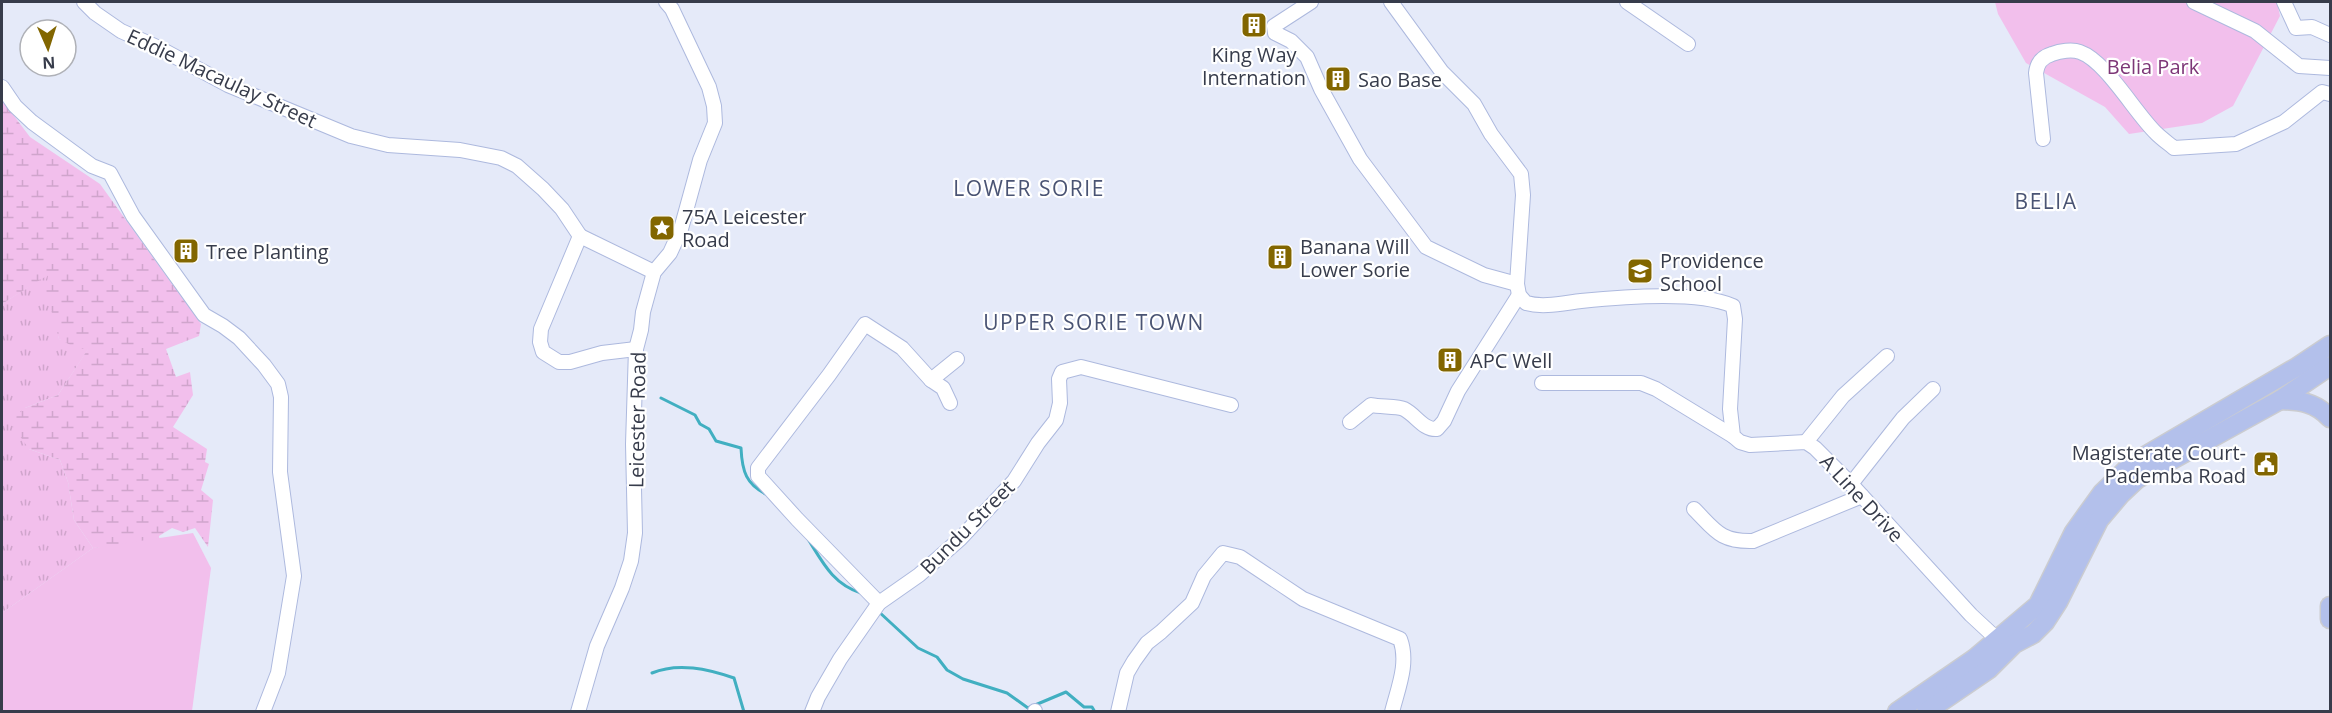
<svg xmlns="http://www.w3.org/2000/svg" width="2332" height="713" font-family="'Open Sans',sans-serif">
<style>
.grass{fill:url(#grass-tufts)}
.wetland{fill:url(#wetland-marsh)}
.green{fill:#f2bfec}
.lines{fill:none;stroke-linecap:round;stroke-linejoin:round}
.stream{stroke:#41afc1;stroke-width:3}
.minor-casing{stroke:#adb9de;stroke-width:16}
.major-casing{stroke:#cbccd0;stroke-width:21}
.minor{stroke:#fff;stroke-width:14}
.major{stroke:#b3c0eb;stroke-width:18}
.labels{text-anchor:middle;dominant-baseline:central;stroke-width:4.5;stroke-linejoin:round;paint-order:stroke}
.poi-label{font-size:20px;fill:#373c4b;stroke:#fff;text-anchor:start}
.park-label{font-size:20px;fill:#7d3677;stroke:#fff}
.street-label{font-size:20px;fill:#373c4b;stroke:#fff}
.neighbourhood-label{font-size:21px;letter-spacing:1.5px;fill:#4a5474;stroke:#fff}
</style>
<defs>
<pattern id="grass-tufts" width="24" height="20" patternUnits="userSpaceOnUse" patternTransform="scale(1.5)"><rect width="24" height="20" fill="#f2bfec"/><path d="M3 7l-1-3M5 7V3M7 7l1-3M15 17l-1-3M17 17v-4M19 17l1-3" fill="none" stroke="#d0a5cc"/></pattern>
<pattern id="wetland-marsh" width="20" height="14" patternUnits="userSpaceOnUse" patternTransform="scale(1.5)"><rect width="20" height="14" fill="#f2bfec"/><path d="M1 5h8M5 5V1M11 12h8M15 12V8" fill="none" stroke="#d0a5cc"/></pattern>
</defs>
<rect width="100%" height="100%" fill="#e5eaf9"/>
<!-- grass -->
<path class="grass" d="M 48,274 L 59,339 L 89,348 L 58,395 L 25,408 L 29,449 L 60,460 L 68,482 L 74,520 L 93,548 L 2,613 L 2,304 Z"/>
<!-- wetland -->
<path class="wetland" d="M 2,100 L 30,137 L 100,184 L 201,324 L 199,336 L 166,349 L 176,377 L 190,372 L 193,395 L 173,427 L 207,449 L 205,462 L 209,464 L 201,490 L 213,500 L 208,547 L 195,528 L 183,532 L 172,528 L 159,536 L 160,543 L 93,548 L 74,520 L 68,482 L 60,460 L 29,449 L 10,422 L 25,408 L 58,395 L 88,349 L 76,348 L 59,339 L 46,291 L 48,275 L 2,304 Z"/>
<!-- green -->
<g class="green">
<path d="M 1995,2 L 2277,2 L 2280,16 L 2233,106 L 2202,123 L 2129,134 L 2105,107 L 2026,63 L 1998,14 Z"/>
<path d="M 193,533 L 211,568 L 192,711 L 2,711 L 2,613 L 93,548 Z"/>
</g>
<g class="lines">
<!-- stream -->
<g class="stream">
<path d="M 661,398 L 695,415 L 700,424 L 709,429 L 716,441 L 741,448 C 742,471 746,485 768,495"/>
<path d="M 808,539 C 823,563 833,584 861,593"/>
<path d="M 878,611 L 918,648 L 937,657 L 947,670 L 963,679 L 1007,693 L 1028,708 L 1066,692 L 1084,707 L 1092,707 L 1095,712"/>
<path d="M 652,673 C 678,662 708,669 734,678 L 744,712"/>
</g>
<!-- minor casing -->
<g class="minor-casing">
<g id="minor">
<path d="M 84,2 L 95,13 L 121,31 L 159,48 L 228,85 L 351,136 L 388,145 L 460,150 L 501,158 L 517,166 L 543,189 L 562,209 L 580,236 L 541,329 L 540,342 L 543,352 L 559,362 L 570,362 L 602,353 L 636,349"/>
<path d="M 1311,2 L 1274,26 L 1275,33 L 1291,41 L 1307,57 L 1321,89 L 1360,159 L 1426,247 L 1484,275 L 1517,284"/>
<path d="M 1391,2 L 1442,72 L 1474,104 L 1491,134 L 1521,174 L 1523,195 L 1517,284 L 1519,295 L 1526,303 C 1543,308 1564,303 1581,301 C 1620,297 1698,290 1733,306 L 1735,319 L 1730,409 L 1733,436 L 1740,442 L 1750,445 L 1806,442 L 1815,448 L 1851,484 L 1971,615 L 1998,640 L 2006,642"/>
<path d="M 1627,2 L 1688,44"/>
<path d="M 2194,2 L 2255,31 L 2299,66 L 2330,68"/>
<path d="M 2284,2 L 2296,28 L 2312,27 L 2330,35"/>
<path d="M 2,87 L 15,106 L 32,122 L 92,166 L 110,173 L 133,216 L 204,315 L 223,326 L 239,338 L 264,365 L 278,384 L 281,397 L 280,472 L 294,576 L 278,673 L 263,712"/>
<path d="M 2043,139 L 2036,73 C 2037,63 2042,57 2052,54 C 2060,51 2072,49 2080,52 C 2106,61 2135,113 2156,133 C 2162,139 2168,143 2174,148 L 2236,144 L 2284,122 L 2322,92 L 2330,94"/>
<path d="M 580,236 L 654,272"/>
<path d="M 931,380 L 957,359"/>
<path d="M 1542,383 L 1641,383 L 1656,389 L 1733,436"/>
<path d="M 1350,422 L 1371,405 C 1380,407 1398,406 1404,409 C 1416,415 1423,430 1437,429 L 1444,421 L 1458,391 L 1519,295"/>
<path d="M 1806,442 L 1843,396 L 1887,356"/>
<path d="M 1851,484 L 1903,418 L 1933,389"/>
<path d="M 1694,509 C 1715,530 1720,542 1753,541 L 1862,496"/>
<path d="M 879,603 L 797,519 L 758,476 L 758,468 L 829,375 L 865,324 L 902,348 L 931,380 L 943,388 L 950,403"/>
<path d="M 1035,711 L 1035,712"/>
<path d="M 578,712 L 597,646 L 622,588 L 631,561 L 635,533 L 633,444 L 636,349 L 641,330 L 643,312 L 654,272 L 670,253 L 681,229 L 700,160 L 715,123 L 714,106 L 709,87 L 672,9 L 666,2"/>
<path d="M 812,712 L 818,697 L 840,659 L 879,603 L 919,575 L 960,539 L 1014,481 L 1038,443 L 1056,420 L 1060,403 L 1059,379 L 1062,372 L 1081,367 L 1231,405"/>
<path d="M 1118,712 L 1127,673 L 1134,661 L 1147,643 L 1161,632 L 1192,603 L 1204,576 L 1223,553 L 1240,557 L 1303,599 L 1400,639 C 1409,663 1398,688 1392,712"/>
</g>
</g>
<!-- major casing -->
<g class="major-casing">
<g id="major">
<path d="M 2280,400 C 2301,401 2315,402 2330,418"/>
<path d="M 2330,606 L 2330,619"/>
<path d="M 1897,712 L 1974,659 L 2038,605 L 2074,532 L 2102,493 L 2133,463 L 2297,367 L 2330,345"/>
<path d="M 1926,712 L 1989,669 L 2014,644 L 2033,634 L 2045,622 L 2058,602 L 2099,520 L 2121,494 L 2137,479 L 2280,400 L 2330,366"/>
</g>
</g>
<!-- minor -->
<use href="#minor" class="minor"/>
<!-- major -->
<use href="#major" class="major"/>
</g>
<!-- icons -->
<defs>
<g id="building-square" transform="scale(1.35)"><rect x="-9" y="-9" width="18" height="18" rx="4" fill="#826600" stroke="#fff"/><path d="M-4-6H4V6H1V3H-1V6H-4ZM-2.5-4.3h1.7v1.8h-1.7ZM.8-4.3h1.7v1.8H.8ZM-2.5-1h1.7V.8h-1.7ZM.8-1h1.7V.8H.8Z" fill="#fff"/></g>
<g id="sight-square" transform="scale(1.35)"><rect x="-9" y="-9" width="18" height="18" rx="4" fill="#826600" stroke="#fff"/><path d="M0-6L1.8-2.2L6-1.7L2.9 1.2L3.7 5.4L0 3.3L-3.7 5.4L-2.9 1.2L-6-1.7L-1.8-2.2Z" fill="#fff"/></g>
<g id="school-square" transform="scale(1.35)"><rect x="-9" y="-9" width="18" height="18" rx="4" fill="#826600" stroke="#fff"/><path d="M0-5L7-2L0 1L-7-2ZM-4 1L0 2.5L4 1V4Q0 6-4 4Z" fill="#fff"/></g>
<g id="civic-square" transform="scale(1.35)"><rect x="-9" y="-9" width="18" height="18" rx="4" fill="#826600" stroke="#fff"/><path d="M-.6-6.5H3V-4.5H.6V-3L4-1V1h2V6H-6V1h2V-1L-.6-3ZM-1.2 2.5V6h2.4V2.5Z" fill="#fff"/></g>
</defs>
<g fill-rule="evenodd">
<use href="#building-square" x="1254" y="25"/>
<use href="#building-square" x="1338" y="79"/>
<use href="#sight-square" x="662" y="228"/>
<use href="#building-square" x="186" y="251"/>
<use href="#building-square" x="1280" y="257"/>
<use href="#school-square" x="1640" y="271"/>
<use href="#building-square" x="1450" y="360"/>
<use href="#civic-square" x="2266" y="464"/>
</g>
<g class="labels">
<!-- poi labels -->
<g class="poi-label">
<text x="1254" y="54" text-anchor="middle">King Way<tspan x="1254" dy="23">Internation</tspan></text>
<text x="1358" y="79">Sao Base</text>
<text x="682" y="216">75A Leicester<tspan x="682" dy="23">Road</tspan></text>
<text x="1300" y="246">Banana Will<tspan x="1300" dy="23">Lower Sorie</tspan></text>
<text x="206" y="251">Tree Planting</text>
<text x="1660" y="260">Providence<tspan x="1660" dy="23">School</tspan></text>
<text x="1470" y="360">APC Well</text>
<text x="2246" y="452" text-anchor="end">Magisterate Court-<tspan x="2246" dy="23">Pademba Road</tspan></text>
</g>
<!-- park labels -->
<g class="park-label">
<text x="2153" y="66">Belia Park</text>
</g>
<!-- street labels -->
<g class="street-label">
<text transform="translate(222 78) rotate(25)">Eddie Macaulay Street</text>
<text transform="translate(637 420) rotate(-89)">Leicester Road</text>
<text transform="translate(1862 498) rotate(47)">A Line Drive</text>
<text transform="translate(967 527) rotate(-45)">Bundu Street</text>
</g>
<!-- neighbourhood labels -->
<g class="neighbourhood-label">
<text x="1029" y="188">LOWER SORIE</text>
<text x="2046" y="201">BELIA</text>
<text x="1094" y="322">UPPER SORIE TOWN</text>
</g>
</g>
<!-- border -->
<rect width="2332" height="713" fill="none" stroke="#373c4b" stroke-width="6"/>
<!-- north arrow -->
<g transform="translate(48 48) rotate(177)"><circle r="28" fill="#ffffff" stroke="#afb1b7" stroke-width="1.5"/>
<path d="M0-4.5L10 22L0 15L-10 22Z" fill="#826600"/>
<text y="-9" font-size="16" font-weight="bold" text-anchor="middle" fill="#373c4b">N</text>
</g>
</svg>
